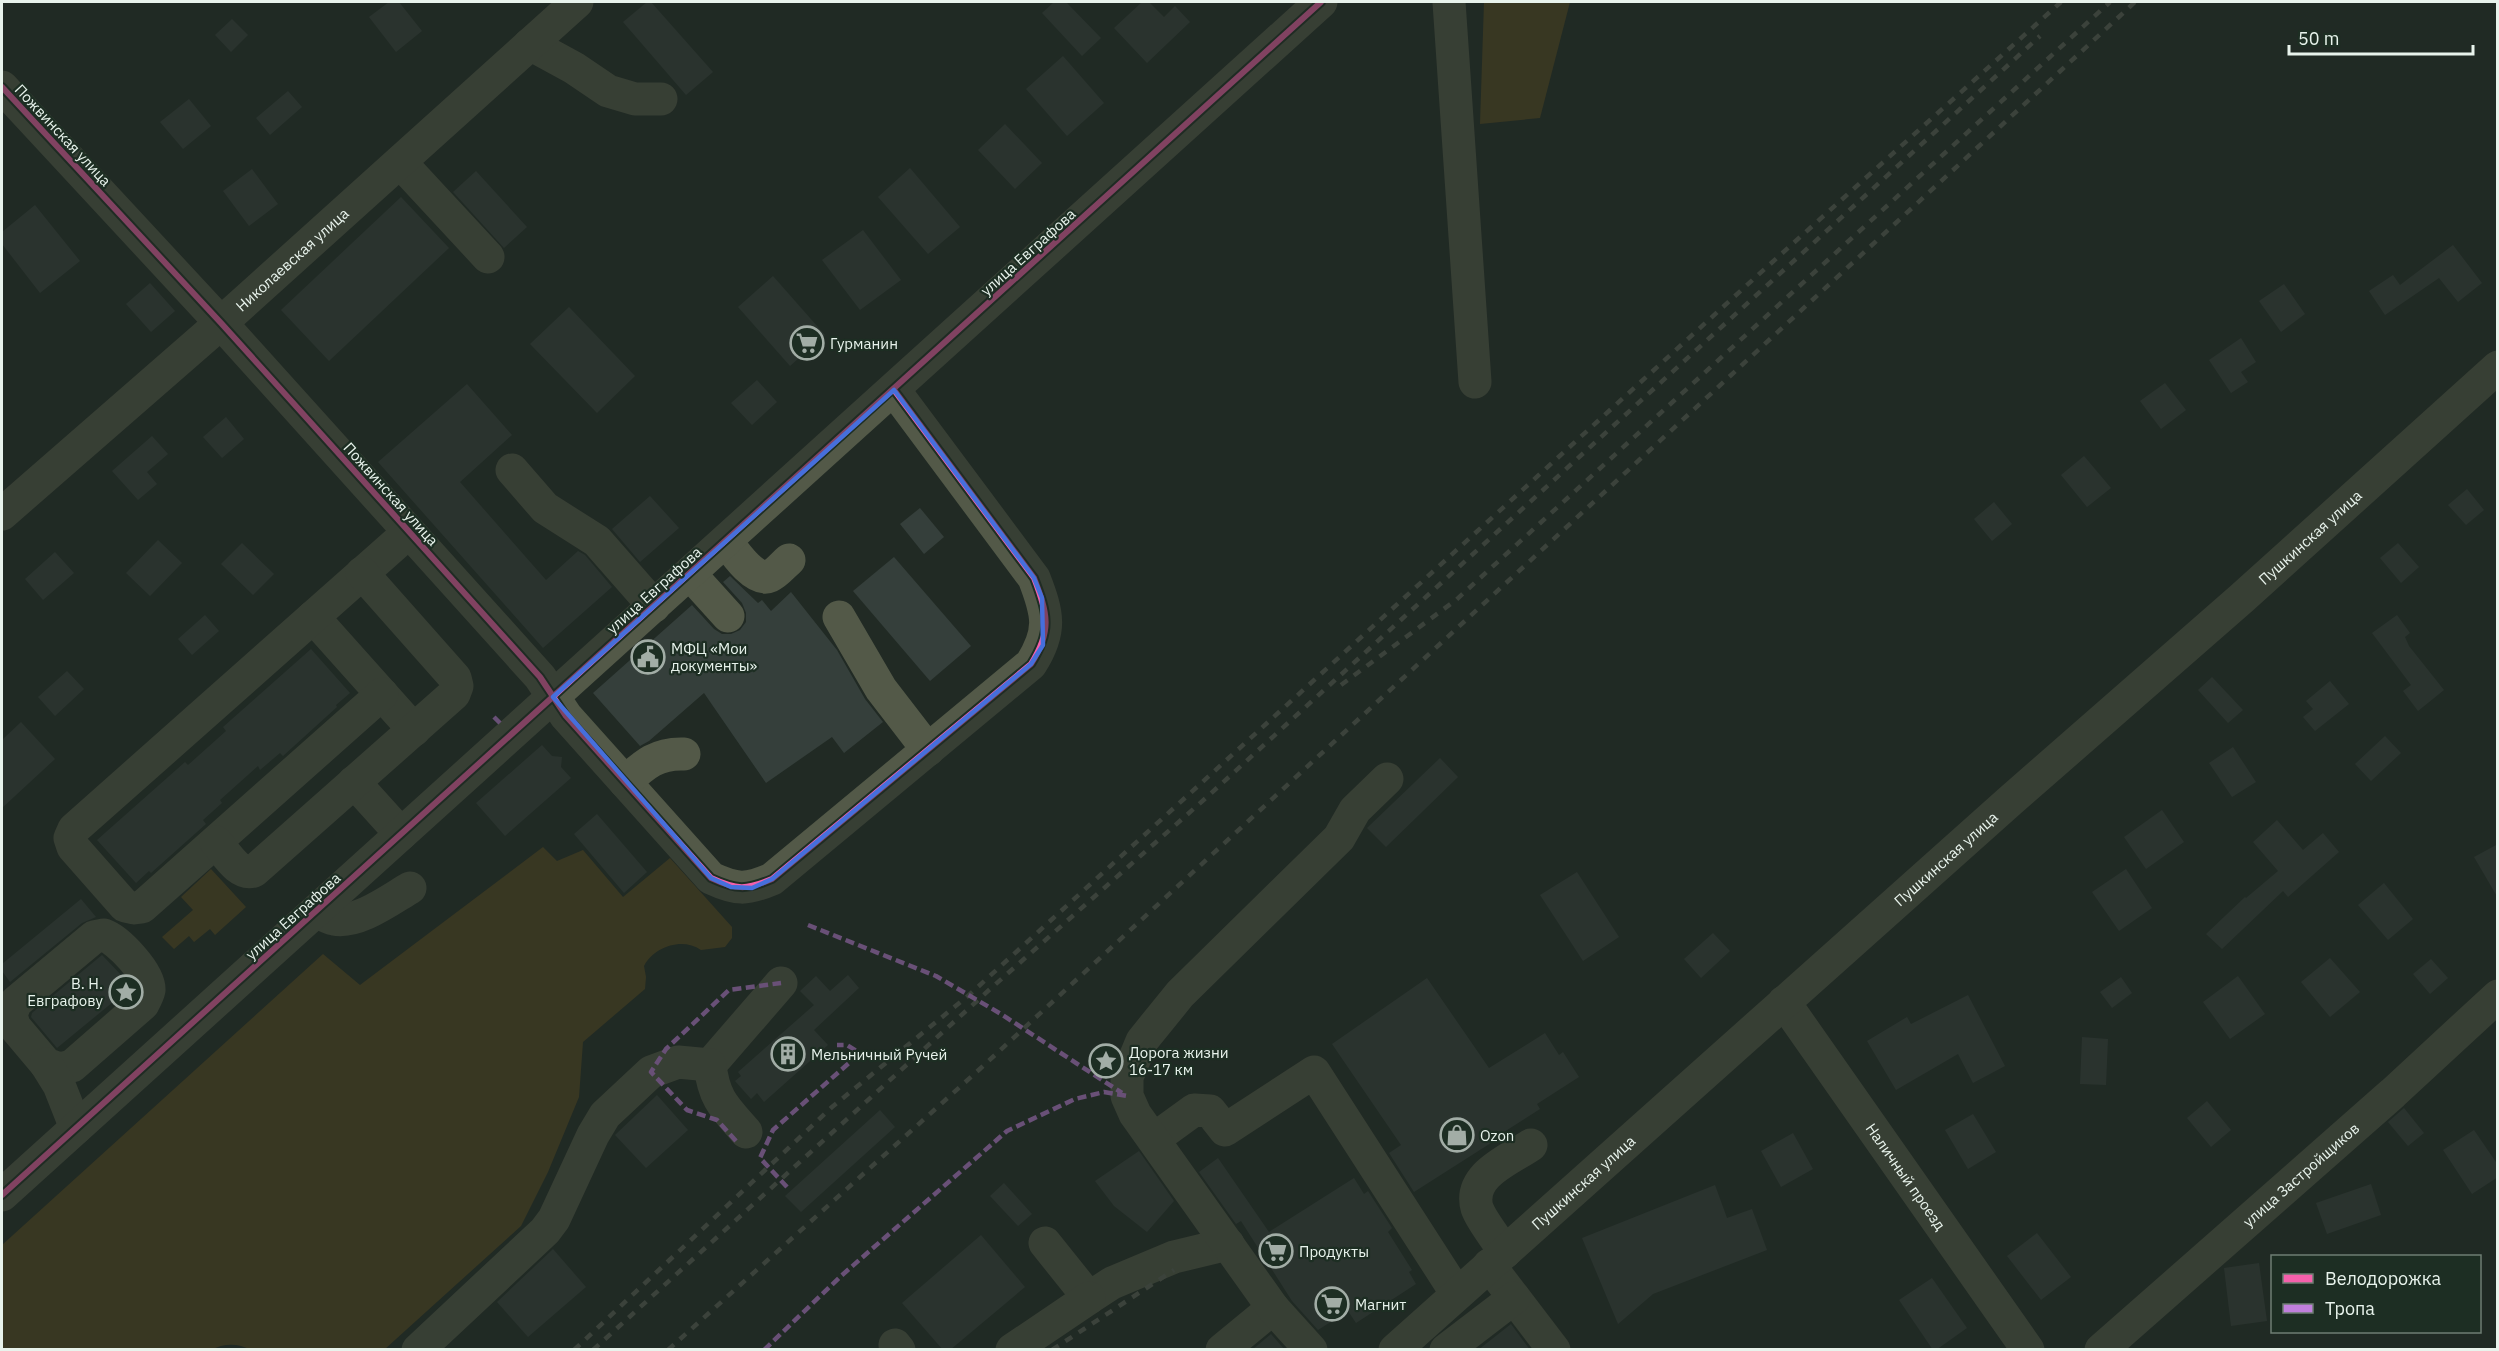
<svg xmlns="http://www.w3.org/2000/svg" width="2499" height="1351" font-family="'IBM Plex Sans',sans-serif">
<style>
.green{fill:#55471f}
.building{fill:#353f3b}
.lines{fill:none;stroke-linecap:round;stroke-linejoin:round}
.minor{stroke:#535948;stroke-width:33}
.rail{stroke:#5b6157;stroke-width:4.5;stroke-dasharray:8 8;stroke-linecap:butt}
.quiet{stroke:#c07fdc;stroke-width:4.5;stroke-dasharray:9 4.5;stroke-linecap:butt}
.cycleway-casing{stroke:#1d2e23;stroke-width:10}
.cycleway{stroke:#f560ab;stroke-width:6}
.marked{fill:none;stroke:#466fdc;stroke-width:4.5;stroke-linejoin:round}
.labels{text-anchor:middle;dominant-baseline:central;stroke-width:4.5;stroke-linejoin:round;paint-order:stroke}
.street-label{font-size:15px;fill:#e8f3ec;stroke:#1d2e23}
.poi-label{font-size:15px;fill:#e8f3ec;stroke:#1d2e23;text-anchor:start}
</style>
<rect width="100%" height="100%" fill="#212a24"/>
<!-- green -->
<g class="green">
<path d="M 1484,2 L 1570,2 L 1540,118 L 1480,124 Z"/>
<path d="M 543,847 L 557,861 L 583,850 L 623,897 L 670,858 L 732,927 L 732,938 L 725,947 L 701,950 C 682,937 654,947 644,966 L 646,977 L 645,989 L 583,1042 L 579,1097 L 548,1172 L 521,1226 L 385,1349 L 251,1350 C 238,1343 224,1343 211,1350 L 2,1349 L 2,1245 L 323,954 L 360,985 Z"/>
<path d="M 211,869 L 246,907 L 215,935 L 210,929 L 194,942 L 189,936 L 174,949 L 162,937 L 193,910 L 181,897 Z"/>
</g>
<!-- building -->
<g class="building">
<path d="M 389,2 L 399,2 L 422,31 L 396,52 L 369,17 Z"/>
<path d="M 647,2 L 651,2 L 713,72 L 686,95 L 623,22 Z"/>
<path d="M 1054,2 L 1066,2 L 1101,38 L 1082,56 L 1042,13 Z"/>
<path d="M 1142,2 L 1149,2 L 1164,17 L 1175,6 L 1190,22 L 1147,63 L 1114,28 Z"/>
<path d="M 232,19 L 248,35 L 231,52 L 215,35 Z"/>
<path d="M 1063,56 L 1104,103 L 1067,136 L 1026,89 Z"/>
<path d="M 288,91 L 302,107 L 270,135 L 256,118 Z"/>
<path d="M 189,99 L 211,126 L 183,149 L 160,122 Z"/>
<path d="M 1005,124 L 1042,163 L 1015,189 L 978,150 Z"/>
<path d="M 910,168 L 960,227 L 928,254 L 878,197 Z"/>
<path d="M 252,169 L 278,204 L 249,226 L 223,191 Z"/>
<path d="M 476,171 L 527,227 L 504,248 L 453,192 Z"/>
<path d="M 401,197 L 449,248 L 329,361 L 281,310 Z"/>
<path d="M 35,205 L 80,261 L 40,293 L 2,244 L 2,232 Z"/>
<path d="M 863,230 L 901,280 L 860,310 L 822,260 Z"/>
<path d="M 2453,245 L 2482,283 L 2458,302 L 2439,278 L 2385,315 L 2369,291 L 2393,275 L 2400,285 Z"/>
<path d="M 773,276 L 825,335 L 790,366 L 738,307 Z"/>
<path d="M 150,283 L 175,311 L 151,332 L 126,304 Z"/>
<path d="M 2284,284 L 2305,314 L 2281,332 L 2259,301 Z"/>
<path d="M 569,307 L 635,376 L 597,413 L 530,344 Z"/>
<path d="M 2241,338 L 2256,362 L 2241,372 L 2248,382 L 2231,393 L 2209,360 Z"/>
<path d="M 757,380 L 777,402 L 752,425 L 731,403 Z"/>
<path d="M 2165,383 L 2186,410 L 2161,429 L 2140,401 Z"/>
<path d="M 467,384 L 512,435 L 460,482 L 546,580 L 578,551 L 585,555 L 612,587 L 543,648 L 378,462 Z"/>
<path d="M 226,417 L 244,439 L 222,458 L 203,437 Z"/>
<path d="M 152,436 L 168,454 L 147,472 L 157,484 L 138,500 L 112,471 Z"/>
<path d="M 2084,456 L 2111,488 L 2087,507 L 2061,475 Z"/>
<path d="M 2467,489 L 2484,510 L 2466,525 L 2448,505 Z"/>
<path d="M 650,496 L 679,528 L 640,562 L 612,529 Z"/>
<path d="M 1994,502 L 2012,524 L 1992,541 L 1974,519 Z"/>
<path d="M 920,508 L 944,537 L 924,554 L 900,524 Z"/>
<path d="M 158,540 L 182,563 L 150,596 L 126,573 Z"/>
<path d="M 242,543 L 274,574 L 253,595 L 221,564 Z"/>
<path d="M 2398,543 L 2419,567 L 2401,583 L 2380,558 Z"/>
<path d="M 55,552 L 74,573 L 43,600 L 25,579 Z"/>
<path d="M 894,557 L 971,646 L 930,681 L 853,591 Z"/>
<path d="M 730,576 L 758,603 L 762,600 L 771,611 L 791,592 L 837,650 L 865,699 L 883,722 L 844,753 L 832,737 L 766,783 L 704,693 L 649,741 L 640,746 L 593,693 L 692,605 L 714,629 L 722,634 L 731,634 L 740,630 L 746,622 L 746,613 L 742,603 L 723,582 Z"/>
<path d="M 205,615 L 219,631 L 192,655 L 178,639 Z"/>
<path d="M 2397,615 L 2410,633 L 2405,637 L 2409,646 L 2444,690 L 2418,711 L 2403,691 L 2411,685 L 2372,633 Z"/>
<path d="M 311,649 L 350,693 L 336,705 L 337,707 L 283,756 L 280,753 L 260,770 L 258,766 L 220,800 L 222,803 L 203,820 L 206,824 L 151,873 L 149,871 L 136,883 L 97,840 L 185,762 L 188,765 L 226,731 L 223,727 Z"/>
<path d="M 67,671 L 84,689 L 55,716 L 38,697 Z"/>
<path d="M 2212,677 L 2243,710 L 2228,723 L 2198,690 Z"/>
<path d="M 2330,681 L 2349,704 L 2315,731 L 2303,717 L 2313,709 L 2306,701 Z"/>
<path d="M 21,722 L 55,759 L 2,808 L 2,740 Z"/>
<path d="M 2385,736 L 2401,753 L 2371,781 L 2355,764 Z"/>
<path d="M 542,745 L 552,756 L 562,757 L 561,767 L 571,778 L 505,836 L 476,803 Z"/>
<path d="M 2233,747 L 2256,782 L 2232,797 L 2209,763 Z"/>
<path d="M 1440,758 L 1458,777 L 1386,847 L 1367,828 Z"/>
<path d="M 2162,810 L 2184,842 L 2146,869 L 2124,837 Z"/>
<path d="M 597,814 L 647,872 L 624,893 L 574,834 Z"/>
<path d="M 2277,820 L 2303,850 L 2323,833 L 2339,852 L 2288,897 L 2283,891 L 2222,949 L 2206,934 L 2245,897 L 2246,898 L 2278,871 L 2253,842 Z"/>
<path d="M 2498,844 L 2498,898 L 2474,857 Z"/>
<path d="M 2126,869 L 2152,908 L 2119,931 L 2092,892 Z"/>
<path d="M 1577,872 L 1619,937 L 1583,961 L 1540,895 Z"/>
<path d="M 2384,883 L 2413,919 L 2388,940 L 2358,905 Z"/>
<path d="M 81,899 L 96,917 L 82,923 L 10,982 L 2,971 L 2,964 Z"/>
<path d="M 1713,933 L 1730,951 L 1701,978 L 1684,959 Z"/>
<path d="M 102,955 L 124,978 L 130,988 L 57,1048 L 31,1017 L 32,1013 Z"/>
<path d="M 2330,958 L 2360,992 L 2330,1017 L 2301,982 Z"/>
<path d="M 2431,959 L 2448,978 L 2430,994 L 2413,974 Z"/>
<path d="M 848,975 L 859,988 L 814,1030 L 828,1045 L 764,1102 L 757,1093 L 751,1099 L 735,1081 L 741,1076 L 738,1072 L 814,1005 L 800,991 L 816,976 L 830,991 Z"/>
<path d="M 2238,976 L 2265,1014 L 2230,1039 L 2203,1002 Z"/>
<path d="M 2121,977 L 2132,993 L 2112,1008 L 2100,992 Z"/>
<path d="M 1427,978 L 1489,1068 L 1545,1033 L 1559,1055 L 1563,1052 L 1579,1077 L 1537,1104 L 1540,1109 L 1504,1132 L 1505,1134 L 1414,1192 L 1389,1153 L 1401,1145 L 1332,1044 Z"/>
<path d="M 1968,995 L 2005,1066 L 1973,1083 L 1958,1054 L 1896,1090 L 1867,1041 L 1907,1017 L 1911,1024 Z"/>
<path d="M 2082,1037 L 2108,1039 L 2106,1085 L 2080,1084 Z"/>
<path d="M 657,1095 L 688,1130 L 646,1168 L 615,1135 Z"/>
<path d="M 2207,1101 L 2231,1130 L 2211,1147 L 2187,1118 Z"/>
<path d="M 2404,1108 L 2424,1133 L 2408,1146 L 2388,1122 Z"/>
<path d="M 880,1110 L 895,1127 L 801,1212 L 785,1196 Z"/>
<path d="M 1973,1114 L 1996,1152 L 1968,1169 L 1945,1130 Z"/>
<path d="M 2474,1130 L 2498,1165 L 2498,1177 L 2472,1194 L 2443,1150 Z"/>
<path d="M 1793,1133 L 1813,1169 L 1781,1187 L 1761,1151 Z"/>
<path d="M 1139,1151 L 1174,1201 L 1147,1232 L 1114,1206 L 1095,1181 Z"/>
<path d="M 1218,1158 L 1269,1232 L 1354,1178 L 1364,1194 L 1368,1191 L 1392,1228 L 1388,1232 L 1412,1270 L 1409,1272 L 1416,1284 L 1356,1323 L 1348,1311 L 1318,1330 L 1292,1301 L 1241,1221 L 1236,1224 L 1199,1172 Z"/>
<path d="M 1004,1183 L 1032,1214 L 1018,1226 L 990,1196 Z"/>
<path d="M 2371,1184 L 2381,1215 L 2327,1234 L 2316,1203 Z"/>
<path d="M 1715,1185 L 1727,1218 L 1752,1209 L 1767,1250 L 1653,1294 L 1618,1324 L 1582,1238 Z"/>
<path d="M 2037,1233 L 2071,1277 L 2041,1300 L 2007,1256 Z"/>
<path d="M 981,1235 L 1025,1287 L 950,1350 L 943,1350 L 902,1303 Z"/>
<path d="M 553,1249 L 586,1287 L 528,1337 L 497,1302 Z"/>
<path d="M 2259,1263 L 2267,1321 L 2231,1326 L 2224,1268 Z"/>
<path d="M 1932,1278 L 1967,1328 L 1936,1350 L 1933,1350 L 1899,1300 Z"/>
<path d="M 1511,1324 L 1530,1350 L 1478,1350 Z"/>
<path d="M 1271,1334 L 1285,1350 L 1252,1350 Z"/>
</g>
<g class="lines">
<!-- minor -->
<g class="minor">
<path d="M 1449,2 L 1475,382"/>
<path d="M 530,44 L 574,68 L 608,91 L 635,99 L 661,99"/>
<path d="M 2,87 L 221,323 L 540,677 L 566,716 L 711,878 C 737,890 746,890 772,879 L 1031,664 C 1052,631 1048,614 1034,578 L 894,390"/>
<path d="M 400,162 L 488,257"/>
<path d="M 512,470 L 545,508 L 597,541 L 654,606"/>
<path id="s1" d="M 2,514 L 221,323 L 577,2"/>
<path d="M 726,541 C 734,552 755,583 770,576 C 777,573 783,565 789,560"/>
<path d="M 690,574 L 728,616"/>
<path d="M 313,617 L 414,730"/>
<path d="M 839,617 L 881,689 L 928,750"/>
<path d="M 382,694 L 142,907 L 134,908 L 125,906 L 73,847 L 70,838 L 74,829 L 409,532"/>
<path d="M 354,782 L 401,834"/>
<path d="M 625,782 C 645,764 657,753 684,754"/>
<path d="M 216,842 C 226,853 238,876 254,871 L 454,694 L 457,686 L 455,678 L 362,573"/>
<path d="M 317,911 C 322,914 328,918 334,919 C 358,924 391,899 410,888"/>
<path d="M 104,935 C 118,940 150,973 149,990 C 148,995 145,1000 143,1004 L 72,1066 L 59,1069 L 46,1064 L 14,1026 L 11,1014 L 16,1002 L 94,937 Z"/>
<path id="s2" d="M 1784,1002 L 2028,1350"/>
<path d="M 46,1064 L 59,1085 L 76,1128"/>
<path d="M 746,1132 C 724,1107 714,1099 710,1065 L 781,983"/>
<path d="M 1154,1139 L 1194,1110 L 1210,1111 L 1225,1130 L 1314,1072 L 1457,1294"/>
<path d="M 2,1195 L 1321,2"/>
<path d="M 1045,1243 L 1089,1298 L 1112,1283 L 1174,1257 L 1228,1244"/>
<path d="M 1505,1252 C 1497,1240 1481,1220 1477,1208 C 1468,1175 1509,1160 1531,1145"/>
<path d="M 1489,1265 L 1554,1350"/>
<path d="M 895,1345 L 899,1350"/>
<path d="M 418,1350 L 545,1231 L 554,1219 L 593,1135 L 605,1115 L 651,1072 L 678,1062 L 710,1065"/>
<path d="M 1012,1350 L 1089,1298"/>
<path d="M 1222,1350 L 1273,1308"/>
<path d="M 1311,1350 L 1273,1308 L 1135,1114 L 1127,1096 L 1127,1077 L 1142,1041 L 1180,994 L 1339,838 L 1355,810 L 1387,779"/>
<path id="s3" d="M 1395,1350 L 2011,800 L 2242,598 L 2498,367"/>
<path d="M 1446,1350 L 1514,1298"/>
<path id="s4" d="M 2101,1350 L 2393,1093 L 2498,996"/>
</g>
<!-- rail -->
<g class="rail">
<path d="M 1341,685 L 1456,600 L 2110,2"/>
<path d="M 574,1350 L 832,1107 L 969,995 L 1758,275 L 2061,2"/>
<path d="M 593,1350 L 989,990 L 1207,797 L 2040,36"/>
<path d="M 668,1350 L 982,1067 L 2135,2"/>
<path d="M 1052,1350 L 1174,1270"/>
</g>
<!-- quiet -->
<g class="quiet">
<path d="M 494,717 L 500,723"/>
<path d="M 808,925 L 936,976 L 1001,1014 L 1122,1093"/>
<path d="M 736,1141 L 717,1120 L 687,1110 L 651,1072 L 666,1049 L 729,990 L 781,983"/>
<path d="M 787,1187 L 760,1158 L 773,1130 L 849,1063 L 858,1052 L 847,1045 L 837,1045"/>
<path d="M 764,1350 L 841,1276 L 1007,1131 L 1075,1099 L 1104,1092 L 1127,1096"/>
</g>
<!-- cycleway casing -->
<g class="cycleway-casing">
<g id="cycleway">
<path d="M 2,87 L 221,323 L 540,677 L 566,716 L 711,878 C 737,890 746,890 772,879 L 1031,664 C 1052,631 1048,614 1034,578 L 894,390"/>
<path d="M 2,1195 L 1321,2"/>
</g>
</g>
<!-- cycleway -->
<use href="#cycleway" class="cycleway"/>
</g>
<!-- marked area -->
<path d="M0 0H2499V1351H0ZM 894,390 L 1034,578 L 1042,598 L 1043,645 L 1031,664 L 772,879 L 752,888 L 731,887 L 711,878 L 553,697 Z" fill="#212a24" fill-opacity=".55" fill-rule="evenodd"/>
<path class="marked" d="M 894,390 L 1034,578 L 1042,598 L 1043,645 L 1031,664 L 772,879 L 752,888 L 731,887 L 711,878 L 553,697 Z"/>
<!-- icons -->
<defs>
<g id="supermarket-ring" transform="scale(1.725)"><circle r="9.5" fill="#1d2e23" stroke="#a2ada6" stroke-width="1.5"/><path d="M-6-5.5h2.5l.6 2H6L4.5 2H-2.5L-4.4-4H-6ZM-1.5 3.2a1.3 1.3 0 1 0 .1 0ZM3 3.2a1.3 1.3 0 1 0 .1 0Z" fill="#a2ada6"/></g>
<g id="civic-ring" transform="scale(1.725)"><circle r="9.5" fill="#1d2e23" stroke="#a2ada6" stroke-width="1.5"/><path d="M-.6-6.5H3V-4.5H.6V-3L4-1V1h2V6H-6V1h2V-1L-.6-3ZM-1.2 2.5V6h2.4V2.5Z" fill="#a2ada6"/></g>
<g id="sight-ring" transform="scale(1.725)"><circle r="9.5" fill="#1d2e23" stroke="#a2ada6" stroke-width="1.5"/><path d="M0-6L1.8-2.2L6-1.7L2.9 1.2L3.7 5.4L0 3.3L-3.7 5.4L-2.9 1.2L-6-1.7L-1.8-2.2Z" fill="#a2ada6"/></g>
<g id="building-ring" transform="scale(1.725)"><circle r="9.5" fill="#1d2e23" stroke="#a2ada6" stroke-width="1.5"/><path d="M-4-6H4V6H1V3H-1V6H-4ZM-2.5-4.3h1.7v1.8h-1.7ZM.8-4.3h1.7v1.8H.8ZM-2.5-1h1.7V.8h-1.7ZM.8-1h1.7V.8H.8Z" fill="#a2ada6"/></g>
<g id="shop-ring" transform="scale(1.725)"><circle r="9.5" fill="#1d2e23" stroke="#a2ada6" stroke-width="1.5"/><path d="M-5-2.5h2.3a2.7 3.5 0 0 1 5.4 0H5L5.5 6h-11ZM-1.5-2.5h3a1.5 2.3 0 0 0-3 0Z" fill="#a2ada6"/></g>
</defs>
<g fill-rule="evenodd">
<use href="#supermarket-ring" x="807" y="343"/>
<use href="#civic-ring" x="648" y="657"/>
<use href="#sight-ring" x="126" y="992"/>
<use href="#building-ring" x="788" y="1054"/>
<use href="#sight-ring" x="1106" y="1061"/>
<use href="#shop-ring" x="1457" y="1135"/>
<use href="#supermarket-ring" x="1276" y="1251"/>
<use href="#supermarket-ring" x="1332" y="1304"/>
</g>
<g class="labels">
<!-- street labels -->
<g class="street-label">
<text transform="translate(63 135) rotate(47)">Пожвинская улица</text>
<text transform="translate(1028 252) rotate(-42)">улица Евграфова</text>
<text stroke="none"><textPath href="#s1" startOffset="386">Николаевская улица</textPath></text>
<text transform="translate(391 494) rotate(48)">Пожвинская улица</text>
<text stroke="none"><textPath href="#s3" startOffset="1224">Пушкинская улица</textPath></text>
<text transform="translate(654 590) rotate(-42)">улица Евграфова</text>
<text stroke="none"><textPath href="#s3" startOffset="738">Пушкинская улица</textPath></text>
<text transform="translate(293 916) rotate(-42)">улица Евграфова</text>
<text stroke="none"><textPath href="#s4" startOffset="266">улица Застройщиков</textPath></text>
<text stroke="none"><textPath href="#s2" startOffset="213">Наличный проезд</textPath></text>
<text stroke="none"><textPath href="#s3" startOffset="252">Пушкинская улица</textPath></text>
</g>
<!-- poi labels -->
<g class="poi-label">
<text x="830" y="343">Гурманин</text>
<text x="671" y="648">МФЦ «Мои<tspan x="671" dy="17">документы»</tspan></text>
<text x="103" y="983" text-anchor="end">В. Н.<tspan x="103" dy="17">Евграфову</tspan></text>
<text x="1129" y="1052">Дорога жизни<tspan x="1129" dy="17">16-17 км</tspan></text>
<text x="811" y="1054">Мельничный Ручей</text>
<text x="1480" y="1135">Ozon</text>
<text x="1299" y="1251">Продукты</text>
<text x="1355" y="1304">Магнит</text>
</g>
</g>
<!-- border -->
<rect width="2499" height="1351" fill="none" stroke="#e8f3ec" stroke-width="6"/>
<!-- legend -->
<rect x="2271" y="1255" width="210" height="78" fill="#1d2e23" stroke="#6e7d73" stroke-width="1.5"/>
<rect x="2283" y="1274" width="30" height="9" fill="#f560ab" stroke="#6e7d73" stroke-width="1.5"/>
<text x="2325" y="1285" font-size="18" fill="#e8f3ec">Велодорожка</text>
<rect x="2283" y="1304" width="30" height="9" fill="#c07fdc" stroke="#6e7d73" stroke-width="1.5"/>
<text x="2325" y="1315" font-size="18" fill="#e8f3ec">Тропа</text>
<!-- scale -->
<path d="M2289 45v9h184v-9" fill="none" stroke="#e8f3ec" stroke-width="3"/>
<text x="2298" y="45" font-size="18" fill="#e8f3ec" stroke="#1d2e23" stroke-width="4.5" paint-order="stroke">50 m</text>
</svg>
